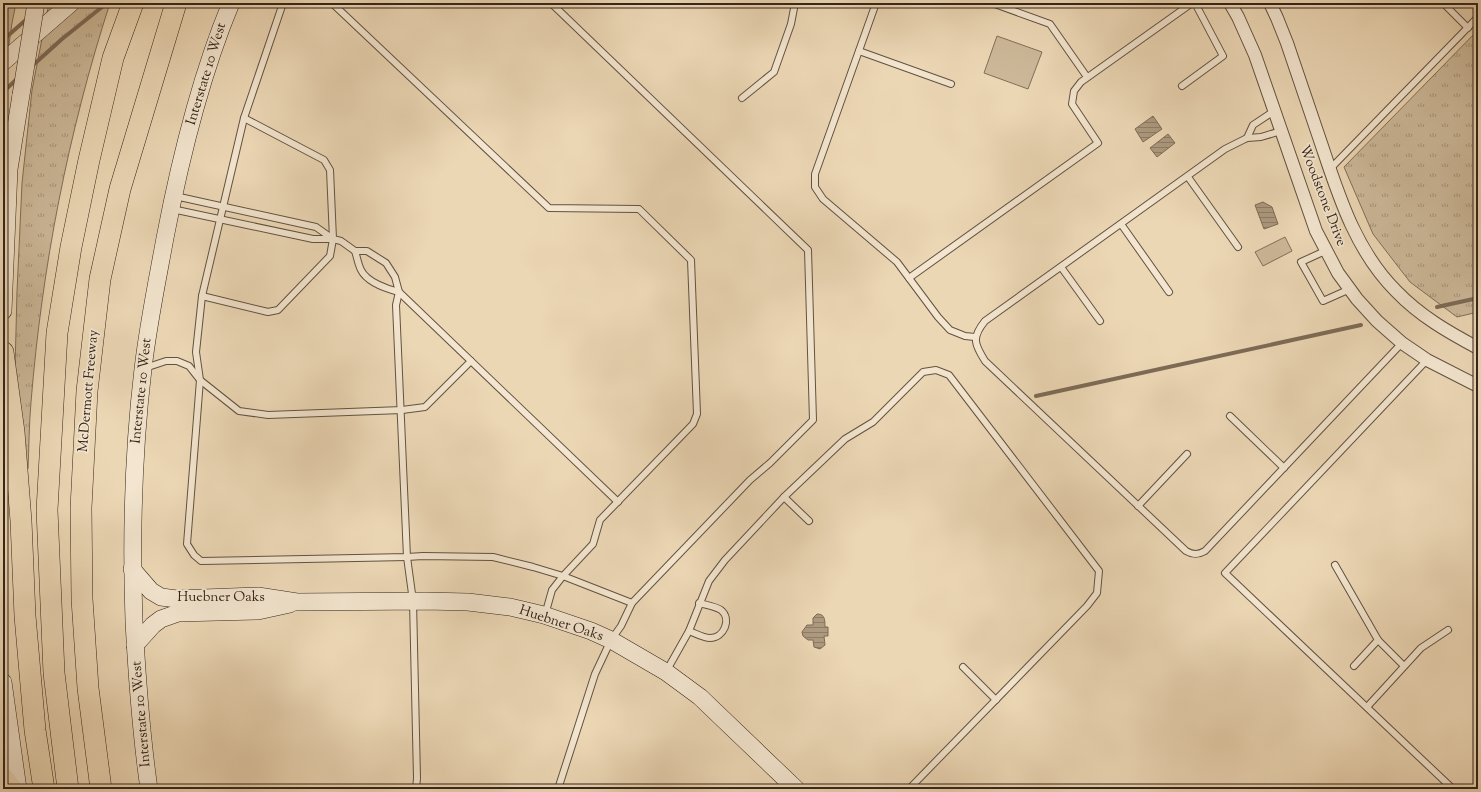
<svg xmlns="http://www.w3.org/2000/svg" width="1481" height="792" font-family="'Sorts Mill Goudy',serif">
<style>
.grass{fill:url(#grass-tufts);stroke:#806f5a}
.pitch{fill:#cdb99a;stroke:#806f5a}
.water{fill:url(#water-rules);stroke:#7d6b57}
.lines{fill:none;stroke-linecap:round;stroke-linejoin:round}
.stream{stroke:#7d6b57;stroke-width:4}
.lane-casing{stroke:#625240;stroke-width:8}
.street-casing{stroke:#625240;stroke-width:14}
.secondary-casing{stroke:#342519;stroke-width:18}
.primary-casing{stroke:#342519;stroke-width:20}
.highway-casing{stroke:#342519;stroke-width:22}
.lane{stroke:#f3e5cf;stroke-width:6}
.street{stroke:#f3e5cf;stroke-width:12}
.secondary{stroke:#f3e5cf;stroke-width:17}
.primary{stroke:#ecd7b5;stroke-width:19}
.highway{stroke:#ecd7b5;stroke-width:21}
.secondary-bridge-casing{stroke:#342519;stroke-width:18;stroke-linecap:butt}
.secondary-bridge{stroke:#f3e5cf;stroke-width:17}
.labels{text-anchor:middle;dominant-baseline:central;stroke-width:3.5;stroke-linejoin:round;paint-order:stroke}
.street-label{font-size:14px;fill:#342519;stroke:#f3e5cf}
</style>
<defs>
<pattern id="grass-tufts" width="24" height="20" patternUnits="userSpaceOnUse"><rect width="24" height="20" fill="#cdb99a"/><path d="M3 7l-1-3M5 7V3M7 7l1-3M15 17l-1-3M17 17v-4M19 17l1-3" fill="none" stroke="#a7967d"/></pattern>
<pattern id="water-rules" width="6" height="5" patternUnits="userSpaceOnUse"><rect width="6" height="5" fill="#ad9a80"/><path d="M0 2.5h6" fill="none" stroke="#8e7d68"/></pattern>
</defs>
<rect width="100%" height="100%" fill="#ecd7b5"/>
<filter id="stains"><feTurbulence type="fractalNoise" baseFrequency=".005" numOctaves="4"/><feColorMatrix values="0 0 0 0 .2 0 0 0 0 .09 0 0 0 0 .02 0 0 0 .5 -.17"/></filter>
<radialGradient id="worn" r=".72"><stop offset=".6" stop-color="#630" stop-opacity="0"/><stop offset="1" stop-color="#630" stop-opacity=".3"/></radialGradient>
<!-- grass -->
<g class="grass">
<path d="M 3,3 L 16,3 L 12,23 L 3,86 Z"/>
<path d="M 49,3 L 110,3 C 68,133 42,267 31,402 C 29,424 29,447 28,469 L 22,467 L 15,369 L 17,292 L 22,183 L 32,90 Z"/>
<path d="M 1478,30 L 1478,312 L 1457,317 L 1410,282 L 1373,234 L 1344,167 Z"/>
</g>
<!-- pitch -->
<g class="pitch">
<path d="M 997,36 L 1042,52 L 1028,89 L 984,73 Z"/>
<path d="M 1285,237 L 1292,251 L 1263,266 L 1255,252 Z"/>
</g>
<!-- water -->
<g class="water">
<path d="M 1153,116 L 1162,129 L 1143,142 L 1135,129 Z"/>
<path d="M 1168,134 L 1175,143 L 1157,157 L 1150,148 Z"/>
<path d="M 1263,202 L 1272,207 L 1278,224 L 1264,229 L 1255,205 Z"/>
<path d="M 817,614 C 825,614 825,620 825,627 L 828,627 L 828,636 L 824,636 L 825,645 L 820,649 L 814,647 L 813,640 L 808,640 L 803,636 L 802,632 L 807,625 L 813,625 L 813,618 Z"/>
</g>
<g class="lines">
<!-- stream -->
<g class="stream">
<path d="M 3,40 L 28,18"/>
<path d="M 32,66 L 62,39 L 107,3"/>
<path d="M 3,92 L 18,78"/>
<path d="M 1437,307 L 1478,298"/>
<path d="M 1036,396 L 1361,325"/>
</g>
<!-- lane casing -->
<g class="lane-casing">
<g id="lane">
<path d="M 283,3 L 244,118 L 202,296 L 196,352 L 200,380 L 187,544 L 194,555 L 201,561 L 407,557 L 423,556 L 493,557 L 533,567 L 563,576 L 632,603"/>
<path d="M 332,3 L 549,208 L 639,209 L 691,260 L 697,414 L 693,424 L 600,520 L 593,544 L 563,576 L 552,590 L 545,615"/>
<path d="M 551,3 L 808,250 L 813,420 L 770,463 L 750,480 L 632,603 L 621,626 L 611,640 L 595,674 L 558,789"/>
<path d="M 876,3 L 815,174 L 815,187 L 823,199 L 897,262 L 938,317 L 950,330 L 965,336 L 975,337"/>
<path d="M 992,3 L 1050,24 L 1087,77"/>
<path d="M 1443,3 L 1468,28"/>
<path d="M 859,51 L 951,84"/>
<path d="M 1182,86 L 1223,56 L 1195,3"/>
<path d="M 742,98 L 774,72 L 791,24 L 795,3"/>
<path d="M 1281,131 L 1261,137 L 1247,138 L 1225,149 L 985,321 C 971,338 975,345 985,361 L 1186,551 C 1193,555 1198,555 1205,551 L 1402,343"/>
<path d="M 1247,138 L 1253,125 L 1274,111"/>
<path d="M 1330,169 L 1478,17"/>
<path d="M 1188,177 L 1238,247"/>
<path d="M 175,196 L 316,227 L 333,239"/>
<path d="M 172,209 L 313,239 L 333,239 L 341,241 L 355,251 L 367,251 L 386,263 L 395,277 L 399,292 L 396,305 L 407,557 L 413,601 L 417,778 L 416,789"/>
<path d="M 1121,224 L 1169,292"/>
<path d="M 355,251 C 357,257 358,264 361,270 C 367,282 387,289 399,292 L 618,502"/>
<path d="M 1325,251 L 1301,262 L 1323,301 L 1350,289"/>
<path d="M 1061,267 L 1100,321"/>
<path d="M 909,278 L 1098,143 L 1072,104 L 1074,91 L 1081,82 L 1192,3"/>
<path d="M 202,296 L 268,312 L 278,310 L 330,256 L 333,239 L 330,170 L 324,160 L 244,118"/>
<path d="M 1427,360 L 1225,573 L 1453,789"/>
<path d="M 145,368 L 166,361 L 177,361 L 189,366 L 200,380 L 239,411 L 268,415 L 402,410 L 425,407 L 471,361"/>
<path d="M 1230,416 L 1284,468"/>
<path d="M 784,497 L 809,521"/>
<path d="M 1138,506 L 1187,454"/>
<path d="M 1335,565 L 1378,640 L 1404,666"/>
<path d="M 689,631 C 695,633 703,638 710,638 C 724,638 732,619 721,610 C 715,606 706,605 699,603"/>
<path d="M 1354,666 L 1378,640"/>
<path d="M 963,667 L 996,700"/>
<path d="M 667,670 L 689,631 L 709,581 L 725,560 L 784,497 L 845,439 L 873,422 L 923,372 L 936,370 L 949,375 L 1099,571 L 1097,593 L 1087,606 L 909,789"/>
<path d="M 1367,707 L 1421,648 L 1448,630"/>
</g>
</g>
<!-- street casing -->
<g class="street-casing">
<g id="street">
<path d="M 1230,3 L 1238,17 L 1255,55 L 1316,231 L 1338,273 L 1357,299 L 1377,321 L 1402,343 L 1427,360 L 1478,386"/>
<path d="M 1270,3 L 1277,18 L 1287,43 C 1299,78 1311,114 1323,149 C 1340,200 1357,252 1396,291 C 1420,316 1448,332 1478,348"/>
</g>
</g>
<!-- secondary casing -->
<g class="secondary-casing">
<g id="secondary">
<path d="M 3,62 L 71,3"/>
<path d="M 3,311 L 9,169 L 21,95"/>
<path d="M 132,569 L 151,591 L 161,597 L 177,599 L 258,596 L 297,602 L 426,601 L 468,602 L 510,607 L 544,615 L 591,631 L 611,640 L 666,672 L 700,697 L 796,789"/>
<path d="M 135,645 L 153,625 L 161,619 L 178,613 L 258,611 L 290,604"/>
<path d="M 3,682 L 18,789"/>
<path d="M 149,789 C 141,733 137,678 134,621 C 131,537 133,453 143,369 C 148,325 157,282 165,238 C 180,160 200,77 231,3"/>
</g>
</g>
<!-- primary casing -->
<g class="primary-casing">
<path id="primary" d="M 3,777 L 13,789"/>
</g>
<!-- highway casing -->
<g class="highway-casing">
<g id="highway">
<path d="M 3,352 L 14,432 L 21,521 L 25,616 L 35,730 L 44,789"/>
<path d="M 68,789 L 54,673 L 47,510 L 57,333 L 71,247 L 89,160 L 113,58 L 133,3"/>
<path d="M 101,789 L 88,688 L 82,599 L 81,508 L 87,391 L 100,279 L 120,189 L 176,3"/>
</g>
</g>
<!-- lane -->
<use href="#lane" class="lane"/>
<!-- street -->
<use href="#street" class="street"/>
<!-- secondary -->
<use href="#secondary" class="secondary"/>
<!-- primary -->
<use href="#primary" class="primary"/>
<!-- highway -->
<use href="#highway" class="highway"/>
<!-- secondary-bridge casing -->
<g class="secondary-bridge-casing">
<path id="secondary-bridge" d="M 21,95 L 36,3"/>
</g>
<!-- secondary-bridge -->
<use href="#secondary-bridge" class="secondary-bridge"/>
</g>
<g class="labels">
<!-- street labels -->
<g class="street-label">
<text transform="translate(207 74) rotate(-73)">Interstate 10 West</text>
<text transform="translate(1322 196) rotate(69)">Woodstone Drive</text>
<text transform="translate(89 391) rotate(-85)">McDermott Freeway</text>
<text transform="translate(142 391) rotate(-84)">Interstate 10 West</text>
<text x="221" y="598">Huebner Oaks</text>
<text transform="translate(561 624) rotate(18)">Huebner Oaks</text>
<text transform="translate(142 714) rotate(-95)">Interstate 10 West</text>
</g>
</g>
<!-- margin -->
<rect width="1481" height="792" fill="none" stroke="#ecd7b5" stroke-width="16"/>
<rect x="4" y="4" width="1473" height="784" fill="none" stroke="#342519" stroke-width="2"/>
<rect x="8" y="8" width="1465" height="776" fill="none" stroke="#342519"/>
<rect width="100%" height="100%" filter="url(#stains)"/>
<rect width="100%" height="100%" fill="url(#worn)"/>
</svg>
